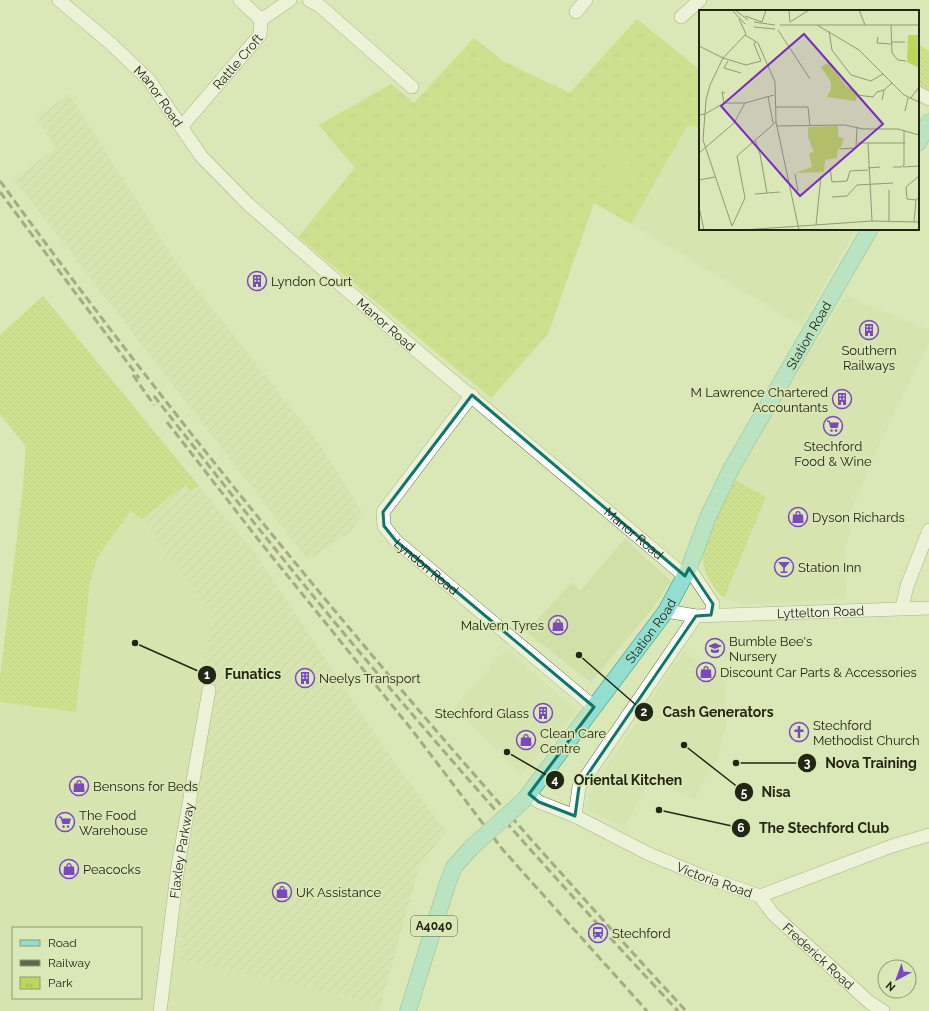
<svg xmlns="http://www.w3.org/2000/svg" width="929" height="1011" font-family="Raleway,sans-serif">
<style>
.built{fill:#d1e0a7;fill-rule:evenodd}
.industrial{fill:url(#industrial-furrows)}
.grass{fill:url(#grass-dots)}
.park{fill:url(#park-tufts)}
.pitch{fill:#bdd75b}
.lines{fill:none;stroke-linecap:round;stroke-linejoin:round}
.minor-casing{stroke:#6a7448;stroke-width:14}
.major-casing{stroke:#3b8f7b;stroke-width:17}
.minor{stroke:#fff;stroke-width:13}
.major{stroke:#92ded1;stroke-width:16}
.rail{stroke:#5f664a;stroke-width:3;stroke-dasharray:8 4;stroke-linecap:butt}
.major-bridge-casing{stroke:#3b8f7b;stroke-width:17;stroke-linecap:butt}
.major-bridge{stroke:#92ded1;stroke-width:16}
.marked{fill:none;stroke:#0f766e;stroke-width:3;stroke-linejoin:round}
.labels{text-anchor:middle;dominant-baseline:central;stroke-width:3.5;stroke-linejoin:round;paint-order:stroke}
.shield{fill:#dae7b6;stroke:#596045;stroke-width:1}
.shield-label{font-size:12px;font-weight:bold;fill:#222614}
.street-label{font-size:13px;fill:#222614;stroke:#dae7b6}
.poi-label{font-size:13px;fill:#222614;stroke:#dae7b6;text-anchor:start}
.inset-road{fill:none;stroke:#909a75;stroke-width:1}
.view{fill:#7b2cbf;fill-opacity:0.15;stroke:#7b2cbf;stroke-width:2}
.inset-edge{fill:none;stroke:#222614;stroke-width:2}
.leader{fill:none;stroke:#222614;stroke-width:1.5}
.callout-dot{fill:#222614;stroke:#dae7b6;stroke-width:1.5}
.mark-label{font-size:12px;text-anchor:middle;font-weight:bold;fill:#fff}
.callout-label{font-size:14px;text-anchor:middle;font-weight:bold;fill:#222614;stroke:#dae7b6;stroke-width:3.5;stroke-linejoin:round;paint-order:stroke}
</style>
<defs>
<pattern id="industrial-furrows" width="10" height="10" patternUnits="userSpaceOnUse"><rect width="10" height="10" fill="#d1e0a7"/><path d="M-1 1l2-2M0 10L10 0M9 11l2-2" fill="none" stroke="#b3c08f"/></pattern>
<pattern id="grass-dots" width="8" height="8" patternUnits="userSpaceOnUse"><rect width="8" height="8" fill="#bdd75b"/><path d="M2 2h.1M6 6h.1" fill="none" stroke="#a2b84e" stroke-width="1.8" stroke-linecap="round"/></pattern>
<pattern id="park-tufts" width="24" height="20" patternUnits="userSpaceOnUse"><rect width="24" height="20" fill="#bdd75b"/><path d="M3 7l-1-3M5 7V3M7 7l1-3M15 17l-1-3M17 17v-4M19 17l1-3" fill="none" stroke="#a2b84e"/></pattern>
</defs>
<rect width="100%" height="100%" fill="#dae7b6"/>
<!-- built -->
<g class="built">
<path d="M 688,125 L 700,128 L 700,229 L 856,229 L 801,326 L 631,224 Z"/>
<path d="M 847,294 L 862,303 L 929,330 L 929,342 L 881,440 L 846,523 L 852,525 L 845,550 L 846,599 L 744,604 L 724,598 L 766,497 L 735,480 L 797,372 Z"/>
<path d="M 132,511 L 142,519 L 213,615 L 199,681 L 218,686 L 205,734 L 180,962 L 224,968 L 381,1005 L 380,1011 L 0,1011 L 0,702 L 76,712 L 90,582 L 98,556 ZM 13,928 L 141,928 L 141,998 L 13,998 Z"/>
<path d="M 625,539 L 671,581 L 654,606 L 591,682 L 526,632 L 572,582 L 580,591 Z"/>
<path d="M 506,649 L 577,711 L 521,774 L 454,708 Z"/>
<path d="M 684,651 L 726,682 L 726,725 L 718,758 L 698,791 L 695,801 L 651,778 L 625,827 L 588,810 L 589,794 Z"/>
</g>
<!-- industrial -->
<g class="industrial">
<path d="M 69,94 L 177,264 L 319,443 L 363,514 L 351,531 L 308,560 L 14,179 L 56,148 L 36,117 Z"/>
<path d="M 185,485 L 191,491 L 199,486 L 256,554 L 385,749 L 446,832 L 420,864 L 381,1005 L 224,968 L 180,962 L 205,734 L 218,686 L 199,682 L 213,615 L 142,519 Z"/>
</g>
<!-- grass -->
<g class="grass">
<path d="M 918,43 L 929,51 L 929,92 L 918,85 Z"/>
<path d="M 43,296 L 199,486 L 191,491 L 185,485 L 142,519 L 131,511 L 98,556 L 90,582 L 76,712 L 0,702 L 0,677 L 22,496 L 26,447 L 0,414 L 0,335 Z"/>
<path d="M 735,480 L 766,497 L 724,598 C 712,587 701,571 703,554 C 705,534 726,500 735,480 Z"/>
</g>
<!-- park -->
<path class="park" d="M 637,19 L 700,70 L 700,128 L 688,125 L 631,224 L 594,203 L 548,334 L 491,398 L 298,237 L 355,168 L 319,125 L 391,84 L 414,103 L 474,38 L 503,61 L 570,93 Z"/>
<!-- pitch -->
<path class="pitch" d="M 612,148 L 634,156 L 621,191 L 599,184 Z"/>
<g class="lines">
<!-- minor casing -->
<g class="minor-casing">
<g id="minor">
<path id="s1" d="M 59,0 L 110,43 L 149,80 L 201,156 L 248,204 L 410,345 L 685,576"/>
<path d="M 240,0 L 261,20"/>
<path d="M 309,0 L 320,6 L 412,87"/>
<path d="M 576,12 L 586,0"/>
<path d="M 681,17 L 700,0"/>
<path d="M 918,93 L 929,99"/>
<path id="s2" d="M 182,126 L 260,35 L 261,20 L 290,0"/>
<path id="s3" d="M 472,395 L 383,512 L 384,526 L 396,541 L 594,707"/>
<path d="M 689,568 L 713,604 L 711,615"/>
<path d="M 902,608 L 907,586 L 929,530"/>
<path id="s4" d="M 666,611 L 696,616 L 929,608"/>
<path id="s5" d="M 529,794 L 539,802 L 575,816 L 649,854 L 702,876 L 760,896 L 892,846 L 929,835"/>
<path d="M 575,816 L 579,787 L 696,616"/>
<path id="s6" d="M 760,896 L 773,914 L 869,1002 L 883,1011"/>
<path id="s7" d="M 160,1011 L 178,866 L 209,690"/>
</g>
</g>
<!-- major casing -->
<g class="major-casing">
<g id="major">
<path d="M 918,143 L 929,122"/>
<path id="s8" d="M 525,799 L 666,611 L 689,568 L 708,517 L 731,469 L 870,229"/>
<path d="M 408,1011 L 447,885 L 454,867 L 471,848"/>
</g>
</g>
<!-- minor -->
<use href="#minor" class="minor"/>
<!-- major -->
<use href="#major" class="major"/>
<!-- rail -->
<g class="rail">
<path d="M 0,181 C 211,472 443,747 686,1011"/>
<path d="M 0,192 L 139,378"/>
<path d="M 133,375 L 154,405"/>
<path d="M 154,396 C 231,494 308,592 389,687 C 482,797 579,905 678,1011"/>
<path d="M 167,422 L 257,538 L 412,730 L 503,850 L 647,1011"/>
</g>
<!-- major-bridge casing -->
<g class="major-bridge-casing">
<path id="major-bridge" d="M 471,848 L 525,799"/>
</g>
<!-- major-bridge -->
<use href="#major-bridge" class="major-bridge"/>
</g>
<!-- marked area -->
<path d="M0 0H929V1011H0ZM 472,395 L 685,576 L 689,568 L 713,604 L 711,615 L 696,616 L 579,787 L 575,816 L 539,802 L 529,794 L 594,707 L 396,541 L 384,526 L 383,512 Z" fill="#dae7b6" fill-opacity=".55" fill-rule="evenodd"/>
<path class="marked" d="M 472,395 L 685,576 L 689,568 L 713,604 L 711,615 L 696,616 L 579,787 L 575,816 L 539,802 L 529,794 L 594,707 L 396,541 L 384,526 L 383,512 Z"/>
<!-- icons -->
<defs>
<g id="building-ring" transform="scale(1)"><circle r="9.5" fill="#dae7b6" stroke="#7b48c0" stroke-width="1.5"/><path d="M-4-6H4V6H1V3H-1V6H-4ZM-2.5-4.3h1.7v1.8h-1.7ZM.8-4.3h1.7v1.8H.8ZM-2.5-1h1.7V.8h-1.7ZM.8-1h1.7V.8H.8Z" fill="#7b48c0"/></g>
<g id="supermarket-ring" transform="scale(1)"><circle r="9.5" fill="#dae7b6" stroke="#7b48c0" stroke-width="1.5"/><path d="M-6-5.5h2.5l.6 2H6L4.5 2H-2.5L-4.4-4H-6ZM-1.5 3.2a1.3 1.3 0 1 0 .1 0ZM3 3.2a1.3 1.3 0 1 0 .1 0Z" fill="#7b48c0"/></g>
<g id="shop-ring" transform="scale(1)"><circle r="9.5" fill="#dae7b6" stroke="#7b48c0" stroke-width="1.5"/><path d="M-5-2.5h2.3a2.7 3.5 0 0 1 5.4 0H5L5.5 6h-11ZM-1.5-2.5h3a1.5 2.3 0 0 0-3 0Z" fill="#7b48c0"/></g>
<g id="bar-ring" transform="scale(1)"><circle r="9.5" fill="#dae7b6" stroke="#7b48c0" stroke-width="1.5"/><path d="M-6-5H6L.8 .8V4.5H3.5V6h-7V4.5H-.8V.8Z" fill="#7b48c0"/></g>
<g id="school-ring" transform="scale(1)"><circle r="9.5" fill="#dae7b6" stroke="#7b48c0" stroke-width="1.5"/><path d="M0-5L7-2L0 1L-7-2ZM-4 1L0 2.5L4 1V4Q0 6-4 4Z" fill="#7b48c0"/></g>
<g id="church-ring" transform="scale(1)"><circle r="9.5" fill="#dae7b6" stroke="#7b48c0" stroke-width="1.5"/><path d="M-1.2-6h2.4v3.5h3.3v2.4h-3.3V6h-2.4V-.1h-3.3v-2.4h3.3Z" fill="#7b48c0"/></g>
<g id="station-ring" transform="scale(1)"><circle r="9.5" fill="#dae7b6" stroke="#7b48c0" stroke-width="1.5"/><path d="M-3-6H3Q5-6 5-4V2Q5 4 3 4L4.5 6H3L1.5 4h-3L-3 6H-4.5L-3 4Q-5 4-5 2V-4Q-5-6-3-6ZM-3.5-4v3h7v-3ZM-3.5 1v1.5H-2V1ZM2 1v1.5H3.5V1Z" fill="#7b48c0"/></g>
</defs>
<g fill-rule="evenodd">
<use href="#building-ring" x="257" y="281"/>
<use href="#building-ring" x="869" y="330"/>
<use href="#building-ring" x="842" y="399"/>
<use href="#supermarket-ring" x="833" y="426"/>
<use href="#shop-ring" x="798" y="517"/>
<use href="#bar-ring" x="784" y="567"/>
<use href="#shop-ring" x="558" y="625"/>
<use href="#school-ring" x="715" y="648"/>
<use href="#shop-ring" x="706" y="672"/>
<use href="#building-ring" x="305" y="678"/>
<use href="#building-ring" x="543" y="713"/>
<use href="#church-ring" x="799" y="732"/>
<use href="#shop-ring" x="526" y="740"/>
<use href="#shop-ring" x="79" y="786"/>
<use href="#supermarket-ring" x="65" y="822"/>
<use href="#shop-ring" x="69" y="869"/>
<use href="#shop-ring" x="282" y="892"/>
<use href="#station-ring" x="598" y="933"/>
</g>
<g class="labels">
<!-- shield labels -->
<rect class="shield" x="411" y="916" width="46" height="20" rx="3"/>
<g class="shield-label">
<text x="434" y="926">A4040</text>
</g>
<!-- street labels -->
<g class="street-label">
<text stroke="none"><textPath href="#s2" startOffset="85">Rattle Croft</textPath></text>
<text stroke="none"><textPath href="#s1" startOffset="139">Manor Road</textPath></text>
<text stroke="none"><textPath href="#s1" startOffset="463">Manor Road</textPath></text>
<text stroke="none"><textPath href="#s8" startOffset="546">Station Road</textPath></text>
<text stroke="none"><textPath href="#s1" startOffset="787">Manor Road</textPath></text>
<text stroke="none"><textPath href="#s3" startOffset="220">Lyndon Road</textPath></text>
<text stroke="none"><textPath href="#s4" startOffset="155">Lyttelton Road</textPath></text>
<text stroke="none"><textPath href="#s8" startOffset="210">Station Road</textPath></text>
<text stroke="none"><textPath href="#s7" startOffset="162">Flaxley Parkway</textPath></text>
<text stroke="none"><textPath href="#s5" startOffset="205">Victoria Road</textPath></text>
<text stroke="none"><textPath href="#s6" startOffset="84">Frederick Road</textPath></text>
</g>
<!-- poi labels -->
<g class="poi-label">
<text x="271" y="281">Lyndon Court</text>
<text x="869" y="350" text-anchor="middle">Southern<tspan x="869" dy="15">Railways</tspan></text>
<text x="828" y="392" text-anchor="end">M Lawrence Chartered<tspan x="828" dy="15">Accountants</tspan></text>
<text x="833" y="446" text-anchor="middle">Stechford<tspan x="833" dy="15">Food &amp; Wine</tspan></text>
<text x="812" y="517">Dyson Richards</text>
<text x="798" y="567">Station Inn</text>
<text x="544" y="625" text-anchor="end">Malvern Tyres</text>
<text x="729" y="641">Bumble Bee's<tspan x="729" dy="15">Nursery</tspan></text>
<text x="720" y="672">Discount Car Parts &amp; Accessories</text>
<text x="319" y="678">Neelys Transport</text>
<text x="529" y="713" text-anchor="end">Stechford Glass</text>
<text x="813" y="725">Stechford<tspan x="813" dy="15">Methodist Church</tspan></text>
<text x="540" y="733">Clean Care<tspan x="540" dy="15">Centre</tspan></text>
<text x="93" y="786">Bensons for Beds</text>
<text x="79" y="815">The Food<tspan x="79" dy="15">Warehouse</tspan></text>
<text x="83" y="869">Peacocks</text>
<text x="296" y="892">UK Assistance</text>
<text x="612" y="933">Stechford</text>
</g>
</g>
<!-- overview -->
<g transform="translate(699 10)">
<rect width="220" height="220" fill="#dae7b6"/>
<path d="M 130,52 L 147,76 L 158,81 L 157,91 L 128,87 L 132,79 L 132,72 L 122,57 Z" fill="#bdd75b"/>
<path d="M 209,25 L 220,25 L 220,58 L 208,52 ZM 139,116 L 139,127 L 145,128 L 142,137 L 139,138 L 138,148 L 126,150 L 125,162 L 96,163 L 113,157 L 110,143 L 115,142 L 109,127 L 109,117 Z" fill="#bdd75b"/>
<path class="inset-road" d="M 33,0 L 46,14M 36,0 L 49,10M 90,0 L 91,12 L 110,0M 160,0 L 166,15M 46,6 L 63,12M 55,12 L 76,15M 63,12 L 67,0M 81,15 L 220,15M 118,15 L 160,40 L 205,85 L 220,92M 192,15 L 193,43 L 199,50 L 207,51M 55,17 L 76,19M 79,20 L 111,69M 130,21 L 133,40 L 152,65 L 172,71 L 184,64M 46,25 L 59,33 L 76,72 L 77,112 L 100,220M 179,27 L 178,33 L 192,34M 192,32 L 206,32M 0,36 L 24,48 L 47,55 L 62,51 L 55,34 L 57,31M 29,51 L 25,58 L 42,63M 158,85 L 174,87 L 178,82 L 185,80M 69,86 L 74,113M 211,89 L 220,77M 183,90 L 185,80 L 193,73M 25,93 L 23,82 L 26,83M 77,97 L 109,97 L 111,116M 206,101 L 209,88M 0,105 L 6,104 L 25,93 L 46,93M 78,116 L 146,115 L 164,119 L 199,119 L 220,125M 56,130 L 61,144 L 68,183M 159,133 L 206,133M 169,133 L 173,211M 140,139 L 157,138 L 158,117M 0,143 L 35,113 L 46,93 L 75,85M 194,157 L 202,157 L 205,155 L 205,120M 204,157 L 220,156M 131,158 L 133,172 L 148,171 L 151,161 L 169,160M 169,158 L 181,157M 96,164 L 99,181M 0,170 L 16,167M 56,184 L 81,182M 133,187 L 148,186 L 158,175 L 194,173M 217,190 L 208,189 L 207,177 L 220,166M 0,197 L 5,220M 190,211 L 190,180M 215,212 L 217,190 L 220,187M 117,215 L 122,166M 33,216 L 4,130 L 7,90 L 11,75 L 24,48 L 47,24 L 40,9M 33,216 L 46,188 L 38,146 L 77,112M 44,220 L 173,211 L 220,212"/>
<path class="view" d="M 105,24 L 184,114 L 101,186 L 22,96 Z"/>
<rect width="220" height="220" class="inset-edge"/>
</g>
<!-- callouts -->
<path class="leader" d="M135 643L207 675M579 655L644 712M736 763L807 763M507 752L555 780M684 745L744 792M659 810L741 828"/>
<g class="callout-dot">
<circle cx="135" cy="643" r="4"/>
<circle cx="579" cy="655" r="4"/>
<circle cx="736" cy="763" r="4"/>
<circle cx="507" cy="752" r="4"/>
<circle cx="684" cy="745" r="4"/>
<circle cx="659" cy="810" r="4"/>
<circle cx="207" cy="675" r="10"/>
<circle cx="644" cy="712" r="10"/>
<circle cx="807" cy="763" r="10"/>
<circle cx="555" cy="780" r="10"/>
<circle cx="744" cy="792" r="10"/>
<circle cx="741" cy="828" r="10"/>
</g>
<g class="mark-label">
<text x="207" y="679">1</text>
<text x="644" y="716">2</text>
<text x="807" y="767">3</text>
<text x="555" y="784">4</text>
<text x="744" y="797">5</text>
<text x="741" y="832">6</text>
</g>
<g class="callout-label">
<text x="253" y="679">Funatics</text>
<text x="718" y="717">Cash Generators</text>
<text x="871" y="768">Nova Training</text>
<text x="628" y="785">Oriental Kitchen</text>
<text x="776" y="797">Nisa</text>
<text x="824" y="833">The Stechford Club</text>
</g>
<!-- legend -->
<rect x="12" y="927" width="130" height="72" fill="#dae7b6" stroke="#909a75"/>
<rect x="20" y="940" width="20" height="6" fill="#92ded1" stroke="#909a75"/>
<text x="48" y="947" font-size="12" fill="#222614">Road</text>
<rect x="20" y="960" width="20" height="6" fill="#5f664a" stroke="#909a75"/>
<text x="48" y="967" font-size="12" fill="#222614">Railway</text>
<rect x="20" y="977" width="20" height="12" fill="url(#park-tufts)" stroke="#909a75"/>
<text x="48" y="987" font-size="12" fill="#222614">Park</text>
<!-- north arrow -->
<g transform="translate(897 979) rotate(221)"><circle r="19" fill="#dae7b6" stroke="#909a75"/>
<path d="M0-3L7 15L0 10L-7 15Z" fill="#7b48c0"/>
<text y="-6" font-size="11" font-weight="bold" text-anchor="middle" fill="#222614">N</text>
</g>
</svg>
